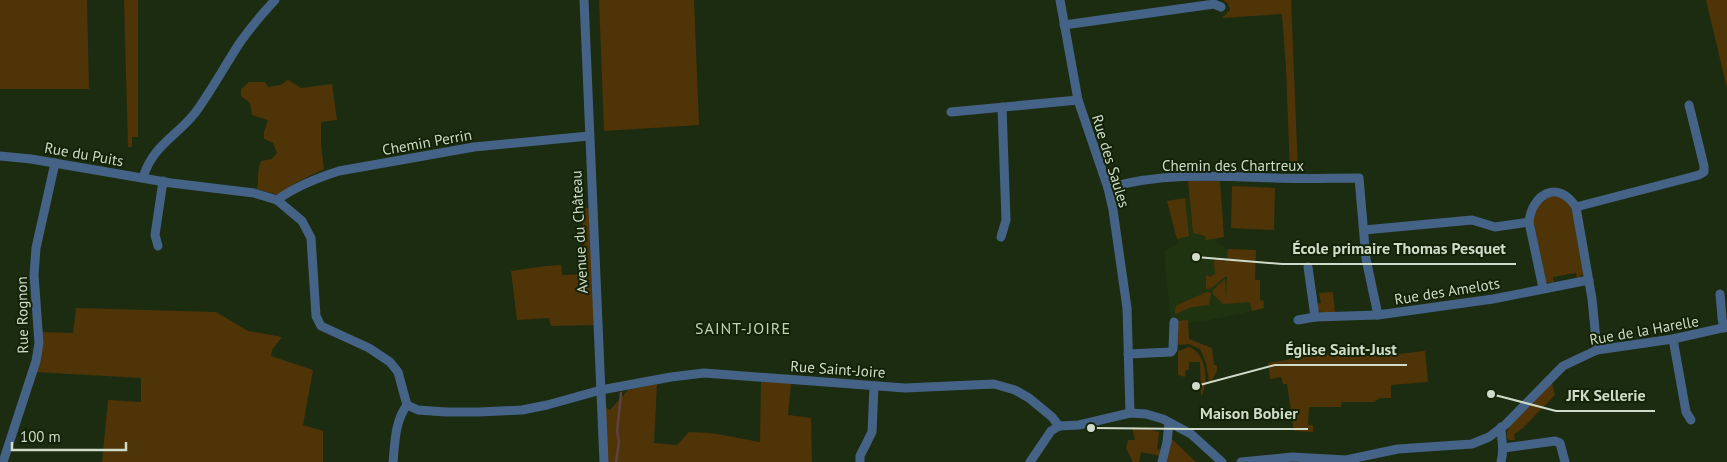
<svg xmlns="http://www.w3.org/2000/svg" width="1727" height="462" font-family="'PT Sans',sans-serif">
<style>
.built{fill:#203310}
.green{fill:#4f3408}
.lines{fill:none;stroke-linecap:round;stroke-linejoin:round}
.stream{stroke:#5c4243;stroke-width:2.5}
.minor{stroke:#456387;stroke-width:9}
.labels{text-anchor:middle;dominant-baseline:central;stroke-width:4;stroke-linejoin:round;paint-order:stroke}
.street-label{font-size:15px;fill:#d0dbca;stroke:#132307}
.neighbourhood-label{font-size:16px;letter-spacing:1px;fill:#c0d5b2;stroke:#132307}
.leader{fill:none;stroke:#d0dbca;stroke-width:2}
.callout-dot{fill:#d0dbca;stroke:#132307;stroke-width:2}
.callout-label{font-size:16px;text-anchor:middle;font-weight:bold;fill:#d0dbca;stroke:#132307;stroke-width:4;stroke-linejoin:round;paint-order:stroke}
</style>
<rect width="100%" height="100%" fill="#1c2c10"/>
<!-- built -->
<path class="built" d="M 1189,198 L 1193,233 L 1215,239 L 1218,244 L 1228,249 L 1227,299 L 1264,300 L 1264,308 L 1221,318 L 1171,326 L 1164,252 L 1178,243 L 1167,201 Z"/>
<!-- green -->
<g class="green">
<path d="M 0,0 L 87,0 L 89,89 L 0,89 Z"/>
<path d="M 124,0 L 138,0 L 138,137 L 132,137 L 132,147 L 128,147 Z"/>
<path d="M 599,0 L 694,0 L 699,125 L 604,131 Z"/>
<path d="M 1223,0 L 1291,0 L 1298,171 L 1290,171 L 1286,68 L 1282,14 L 1222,18 L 1230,10 L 1228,4 Z"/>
<path d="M 1706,0 L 1727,0 L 1727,88 Z"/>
<path d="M 288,80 L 301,88 L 332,84 L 337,120 L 321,122 L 321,144 L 324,169 L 297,182 L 278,195 L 257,189 C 259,179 257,170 261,161 L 272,159 L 277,153 L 273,143 L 264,139 L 264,132 L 268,120 L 252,115 L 250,103 L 241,96 L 241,89 L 249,82 L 265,82 L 268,87 L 280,85 Z"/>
<path d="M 1188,181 L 1220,181 L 1224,237 L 1206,240 L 1205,236 L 1193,233 Z"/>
<path d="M 1232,186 L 1275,188 L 1274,230 L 1231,228 Z"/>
<path d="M 1562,196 L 1573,210 L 1583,274 L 1577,279 L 1576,273 L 1553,277 L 1554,283 L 1546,282 L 1533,218 L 1543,197 Z"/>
<path d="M 1185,198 L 1189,236 L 1177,239 L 1167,201 Z"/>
<path d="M 582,208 L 590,208 L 594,325 L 551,326 L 549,318 L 517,320 L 511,271 L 546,266 L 561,265 L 562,275 L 586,274 Z"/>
<path d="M 1228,249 L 1256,250 L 1255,280 L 1260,280 L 1260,300 L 1263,301 L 1264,308 L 1252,311 L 1250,302 L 1223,304 L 1213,294 L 1213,290 L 1225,279 L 1226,299 L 1227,276 C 1220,279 1213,290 1206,289 L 1206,275 L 1210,277 L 1215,274 L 1214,261 L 1219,259 L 1224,262 L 1227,260 Z"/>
<path d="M 1207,292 L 1211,293 L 1209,305 L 1192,307 L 1175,314 L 1175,310 L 1177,305 Z"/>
<path d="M 1333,292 L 1335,313 L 1323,313 L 1318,310 L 1316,304 L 1321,303 L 1319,293 Z"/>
<path d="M 76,308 L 216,312 L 248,331 L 282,337 L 272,350 L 271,356 L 313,370 L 303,425 L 323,431 L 323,462 L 102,462 L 108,400 L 141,402 L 141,378 L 35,372 L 41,332 L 73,333 Z"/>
<path d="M 1188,320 L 1189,339 L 1212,348 L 1214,365 L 1217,365 L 1217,371 L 1211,382 L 1209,381 L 1206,363 L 1200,349 L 1189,344 L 1179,345 L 1176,343 L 1176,321 Z"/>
<path d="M 1189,347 C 1206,353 1209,380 1202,395 L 1201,395 L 1200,362 L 1189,362 L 1189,370 L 1186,370 L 1185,377 L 1178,375 L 1178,351 Z"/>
<path d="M 1425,351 L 1428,382 L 1391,385 L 1391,398 L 1380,398 L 1374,402 L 1342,402 L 1341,407 L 1309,407 L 1308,425 L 1313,425 L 1313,432 L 1294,431 L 1287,384 L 1283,384 L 1281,377 L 1270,379 L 1268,363 L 1273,362 L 1324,354 L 1379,356 Z"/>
<path d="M 761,381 L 791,384 L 788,415 L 811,418 L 812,462 L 607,462 L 605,407 L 610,410 L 628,390 L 657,384 L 654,443 L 677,445 L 689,432 L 711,433 L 760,442 Z"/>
<path d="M 1552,383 L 1555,395 L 1523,428 L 1514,434 L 1515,440 L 1509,440 L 1507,438 L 1507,433 L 1510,426 Z"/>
<path d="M 1132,427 L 1149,429 L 1159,432 L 1157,449 L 1161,450 L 1160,456 L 1141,452 L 1139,462 L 1133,462 L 1126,448 L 1128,440 L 1135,440 Z"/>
<path d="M 1171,439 L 1173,440 L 1196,462 L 1166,462 Z"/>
</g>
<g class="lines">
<!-- stream -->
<path class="stream" d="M 616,462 L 619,441 L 617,432 L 621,393"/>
<!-- minor -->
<g class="minor">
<path d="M 584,0 L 604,462"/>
<path d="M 1060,0 L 1078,100 L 1108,188 L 1113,210 L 1127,308 L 1130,413"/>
<path d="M 1064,25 L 1214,4 L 1221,7"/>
<path d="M 951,112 L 1078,100"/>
<path d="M 0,156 L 31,159 L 171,183 L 254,193 L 277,200 L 302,221 L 311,238 L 316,316 L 321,326 L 369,348 L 390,362 L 398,372 L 407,405 L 418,410 L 446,412 L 479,412 L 522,410 L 547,405 L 601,390 L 671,377 L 704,373 L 905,388 L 994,384 L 1015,390 L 1029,398 L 1052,417 L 1059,426"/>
<path d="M 143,178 C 152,146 176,137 195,113 C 212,90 225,65 241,41 C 251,27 263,13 275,0"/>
<path d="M 1108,188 C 1162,172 1219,176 1275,178 C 1303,179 1331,178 1359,178 L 1366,259 L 1378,315 L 1493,299 L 1589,280"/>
<path d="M 277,200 C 296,186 317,178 339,171 L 474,147 L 589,136"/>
<path d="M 1576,207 L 1699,175 L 1704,172 L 1704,166 L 1689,105"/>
<path d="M 1364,230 L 1472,220 L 1495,227 L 1529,222"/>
<path d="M 1001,237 L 1006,220 L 1002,107"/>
<path d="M 158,246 L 155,235 L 163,181"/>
<path d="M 1308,267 L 1315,317"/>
<path d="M 1543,288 L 1529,222 C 1532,194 1558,179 1576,207 L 1592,299 L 1597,350"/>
<path d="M 1720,294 L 1722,318 L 1724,328"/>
<path d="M 1298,320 L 1315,317 L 1378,315"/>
<path d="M 1673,339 L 1686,412 L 1691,420"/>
<path d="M 1128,354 L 1171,352 L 1173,349 L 1174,322"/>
<path d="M 1059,426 L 1079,425 L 1130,413 L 1146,414 L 1163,419 L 1191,434 L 1222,462"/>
<path d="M 1501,427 C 1501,441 1505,448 1501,462"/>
<path d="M 1504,448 L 1555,441 L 1560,443 L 1565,462"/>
<path d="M 3,462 L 36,361 L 39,343 L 34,275 L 36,248 L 55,163"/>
<path d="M 393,462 C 395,442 395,421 407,405"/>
<path d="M 860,462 L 860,456 L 872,432 L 874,386"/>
<path d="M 1030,462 L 1051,431 L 1059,426"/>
<path d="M 1162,462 L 1167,442 L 1169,423"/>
<path d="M 1241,462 L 1292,457 L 1346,460 L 1398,449 L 1472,444 L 1489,437 L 1505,425 L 1563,366 L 1597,350 L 1673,339 L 1727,327"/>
</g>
</g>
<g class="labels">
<!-- street labels -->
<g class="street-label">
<text transform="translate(427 142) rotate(-10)">Chemin Perrin</text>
<text transform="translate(84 154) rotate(10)">Rue du Puits</text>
<text transform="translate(1111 161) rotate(73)">Rue des Saules</text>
<text x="1233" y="165">Chemin des Chartreux</text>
<text transform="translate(579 232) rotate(-93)">Avenue du Château</text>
<text transform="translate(1447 291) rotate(-9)">Rue des Amelots</text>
<text transform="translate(22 315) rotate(-91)">Rue Rognon</text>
<text transform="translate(1644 330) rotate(-10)">Rue de la Harelle</text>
<text transform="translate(838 369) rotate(4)">Rue Saint-Joire</text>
</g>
<!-- neighbourhood labels -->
<g class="neighbourhood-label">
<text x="743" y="328">SAINT-JOIRE</text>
</g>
</g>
<!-- callouts -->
<path class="leader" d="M1196 257L1282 264H1516M1196 386L1275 365H1407M1491 394L1556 411H1655M1091 428L1190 429H1308"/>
<g class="callout-dot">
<circle cx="1196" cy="257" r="5"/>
<circle cx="1196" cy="386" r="5"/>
<circle cx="1491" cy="394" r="5"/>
<circle cx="1091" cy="428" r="5"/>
</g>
<g class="callout-label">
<text x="1399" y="254">École primaire Thomas Pesquet</text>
<text x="1341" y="355">Église Saint-Just</text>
<text x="1606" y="401">JFK Sellerie</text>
<text x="1249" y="419">Maison Bobier</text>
</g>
<!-- scale -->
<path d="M12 442v8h114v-8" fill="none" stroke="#d0dbca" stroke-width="2.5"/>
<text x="20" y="442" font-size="15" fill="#d0dbca" stroke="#132307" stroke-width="4" paint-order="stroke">100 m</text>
</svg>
